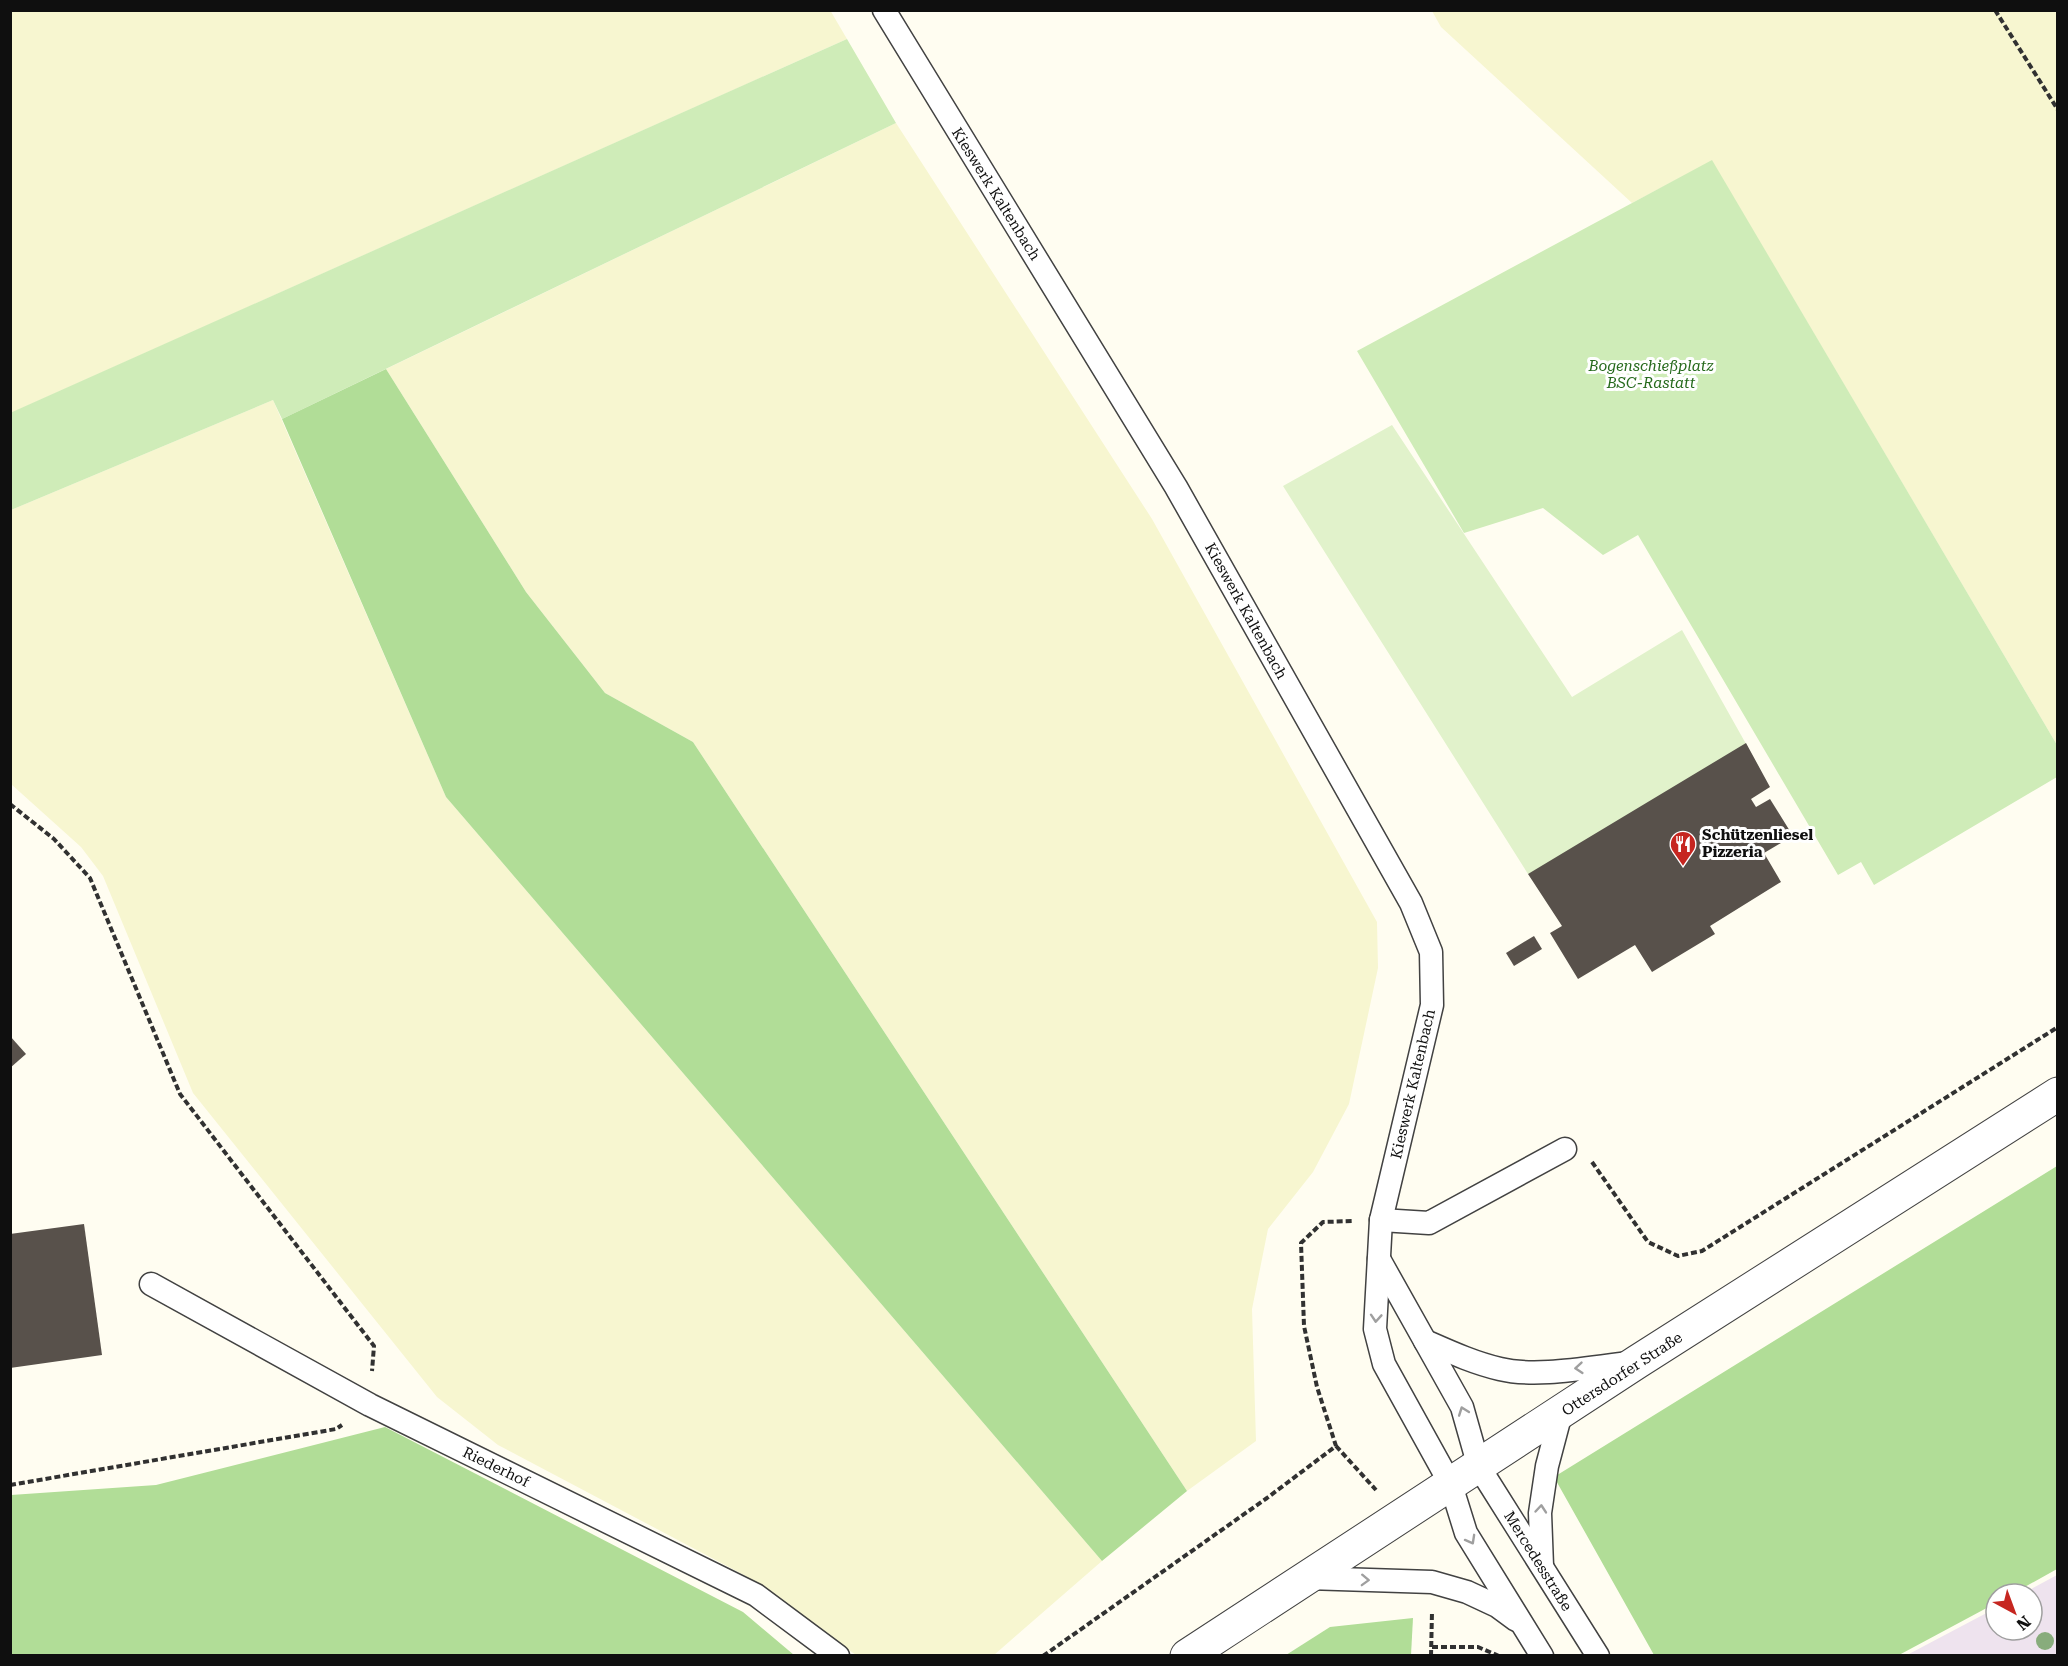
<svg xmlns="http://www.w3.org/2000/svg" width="2068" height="1666" font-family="'Roboto Serif',serif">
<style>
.industrial{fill:#eee3ee}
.farmland{fill:#f7f6d0}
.green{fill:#cfecb8}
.forest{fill:#b1dd97}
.pitch{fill:#e1f2cb}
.building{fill:#58514b}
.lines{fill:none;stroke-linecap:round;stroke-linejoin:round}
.service-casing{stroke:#424242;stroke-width:25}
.tertiary-casing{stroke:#424242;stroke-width:35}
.path{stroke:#313131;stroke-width:4;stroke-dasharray:6 3;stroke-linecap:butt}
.service{stroke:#fff;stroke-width:22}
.tertiary{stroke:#fff;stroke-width:33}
.tree{fill:#88ac7c}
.oneway{stroke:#9f9f9f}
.labels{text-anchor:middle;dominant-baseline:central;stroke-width:6;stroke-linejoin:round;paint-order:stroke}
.street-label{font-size:15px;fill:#0f0f0f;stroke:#fff}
.park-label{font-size:15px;font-style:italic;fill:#266a1c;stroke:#fff}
.poi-label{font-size:15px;font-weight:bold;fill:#0f0f0f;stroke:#fff;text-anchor:start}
</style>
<rect width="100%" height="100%" fill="#fffdf1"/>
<!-- industrial -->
<path class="industrial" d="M 2057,1575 L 2057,1655 L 1907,1655 L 1996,1608 L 1996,1630 L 2032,1630 L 2032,1594 L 2022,1594 Z"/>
<!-- farmland -->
<g class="farmland">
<path d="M 830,10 L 847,39 L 11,413 L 11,11 Z"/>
<path d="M 1432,11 L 2057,11 L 2057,745 L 1712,161 L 1632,203 L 1441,27 Z"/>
<path d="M 896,123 L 1152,519 L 1377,922 L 1378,968 L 1349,1104 L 1313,1172 L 1268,1229 L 1252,1309 L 1256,1441 L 1187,1491 L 693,742 L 605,693 L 526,592 L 386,369 Z"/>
<path d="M 273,400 L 446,797 L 1102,1561 L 994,1655 L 856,1655 L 744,1575 L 498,1445 L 437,1397 L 193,1093 L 103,876 L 81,847 L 11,784 L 11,510 Z"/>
</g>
<!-- green -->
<g class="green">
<path d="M 847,39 L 896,123 L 282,419 L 273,400 L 11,510 L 10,413 Z"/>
<path d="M 1712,160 L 2057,745 L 2057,777 L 1874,885 L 1861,862 L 1838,875 L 1638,535 L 1603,555 L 1543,508 L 1464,533 L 1357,351 Z"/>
</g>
<!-- forest -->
<g class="forest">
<path d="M 386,369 L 526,592 L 605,693 L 693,742 L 1187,1491 L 1102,1561 L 446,797 L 282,419 Z"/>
<path d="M 2057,1166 L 2057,1569 L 2012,1594 L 1996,1594 L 1996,1603 L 1899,1655 L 1654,1655 L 1554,1477 Z"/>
<path d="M 385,1427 L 743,1612 L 794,1655 L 11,1655 L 11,1495 L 156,1485 Z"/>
<path d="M 1413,1618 L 1411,1655 L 1286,1655 L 1330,1627 Z"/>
</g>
<!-- pitch -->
<path class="pitch" d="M 1392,425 L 1572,697 L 1682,630 L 1759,767 L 1528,874 L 1283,486 Z"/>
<!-- building -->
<g class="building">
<path d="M 1746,743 L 1770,787 L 1751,799 L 1756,807 L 1770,799 L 1793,836 L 1764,853 L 1781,882 L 1710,926 L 1715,934 L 1652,972 L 1635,945 L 1578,979 L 1550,933 L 1562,926 L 1528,874 Z"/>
<path d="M 1534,936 L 1542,949 L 1514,966 L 1506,953 Z"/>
<path d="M 10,1036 L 26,1054 L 10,1068 Z"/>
<path d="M 84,1224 L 102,1355 L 10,1368 L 10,1234 Z"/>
</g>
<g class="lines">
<!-- service casing -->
<g class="service-casing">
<g id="service">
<path d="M 884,10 L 1176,487 L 1411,903 L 1431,952 L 1432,1005 L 1381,1220 L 1375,1329 L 1384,1364 L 1451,1485 L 1466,1533 L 1542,1656"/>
<path d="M 1381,1220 L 1429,1223 L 1565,1149"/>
<path d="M 1379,1259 L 1462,1407 L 1479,1467 L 1598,1656"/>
<path d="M 151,1284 L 370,1405 L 756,1595 L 838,1656"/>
<path d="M 1425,1341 C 1450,1352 1474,1363 1500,1369 C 1537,1378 1591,1367 1630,1363"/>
<path d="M 1542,1566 L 1540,1513 L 1547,1466 L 1561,1413"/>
<path d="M 1307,1578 L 1432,1582 L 1467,1592 L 1497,1606 L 1516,1620"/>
</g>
</g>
<!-- tertiary casing -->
<g class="tertiary-casing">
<path id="tertiary" d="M 1187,1656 L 1637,1362 L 2058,1094"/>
</g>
<!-- path -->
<g class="path">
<path d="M 1995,10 L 2058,110"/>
<path d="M 10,804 L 54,839 L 90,878 L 180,1094 L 374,1346 L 372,1371"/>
<path d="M 1592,1162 L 1648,1242 L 1678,1256 L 1702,1251 L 2058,1027"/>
<path d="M 1336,1446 L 1376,1490"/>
<path d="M 10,1485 L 336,1429 L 342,1425"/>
<path d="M 1432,1647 L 1478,1647 L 1499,1656"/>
<path d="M 1043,1656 L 1267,1498 L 1336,1446 L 1317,1387 L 1304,1326 L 1301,1243 L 1323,1222 L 1353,1221"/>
<path d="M 1431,1656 L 1432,1612"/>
</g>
<!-- service -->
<use href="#service" class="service"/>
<!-- tertiary -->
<use href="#tertiary" class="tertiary"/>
</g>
<!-- trees -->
<circle class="tree" cx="2045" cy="1641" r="9"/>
<!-- one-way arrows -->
<defs><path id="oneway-chevron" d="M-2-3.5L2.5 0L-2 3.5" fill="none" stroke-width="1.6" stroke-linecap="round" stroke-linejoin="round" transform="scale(1.5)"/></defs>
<g class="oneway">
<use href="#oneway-chevron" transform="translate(1376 1318) rotate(94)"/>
<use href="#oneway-chevron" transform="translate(1579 1368) rotate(175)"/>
<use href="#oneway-chevron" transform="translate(1463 1411) rotate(-110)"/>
<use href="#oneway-chevron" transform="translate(1541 1509) rotate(-85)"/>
<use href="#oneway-chevron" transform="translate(1471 1540) rotate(61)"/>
<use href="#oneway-chevron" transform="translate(1365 1580) rotate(2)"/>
</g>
<!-- icons -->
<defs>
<g id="restaurant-pin" transform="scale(1.35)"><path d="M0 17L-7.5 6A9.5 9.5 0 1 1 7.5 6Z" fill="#c62620" stroke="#fff"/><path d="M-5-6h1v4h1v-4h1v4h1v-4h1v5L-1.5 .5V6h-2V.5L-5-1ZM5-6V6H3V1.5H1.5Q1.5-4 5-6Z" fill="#fff"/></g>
</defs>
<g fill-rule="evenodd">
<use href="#restaurant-pin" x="1683" y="844"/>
</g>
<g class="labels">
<!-- street labels -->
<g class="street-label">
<text transform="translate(996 194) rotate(58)">Kieswerk Kaltenbach</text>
<text transform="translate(1246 611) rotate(61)">Kieswerk Kaltenbach</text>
<text transform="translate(1413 1084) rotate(-77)">Kieswerk Kaltenbach</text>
<text transform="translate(1622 1374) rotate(-33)">Ottersdorfer Straße</text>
<text transform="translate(496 1467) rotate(26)">Riederhof</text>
<text transform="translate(1538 1561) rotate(58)">Mercedesstraße</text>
</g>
<!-- park labels -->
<g class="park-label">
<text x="1651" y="366">Bogenschießplatz<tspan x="1651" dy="17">BSC-Rastatt</tspan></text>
</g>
<!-- poi labels -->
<g class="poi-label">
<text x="1702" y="835">Schützenliesel<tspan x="1702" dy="17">Pizzeria</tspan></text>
</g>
</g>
<!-- border -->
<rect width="2068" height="1666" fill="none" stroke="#0f0f0f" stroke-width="24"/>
<!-- north arrow -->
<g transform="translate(2014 1612) rotate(139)"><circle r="28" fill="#ffffff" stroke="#9f9f9f" stroke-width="1.5"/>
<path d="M0-4.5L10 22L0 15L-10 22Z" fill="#c62620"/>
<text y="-9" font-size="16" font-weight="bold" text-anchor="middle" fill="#0f0f0f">N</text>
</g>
</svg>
